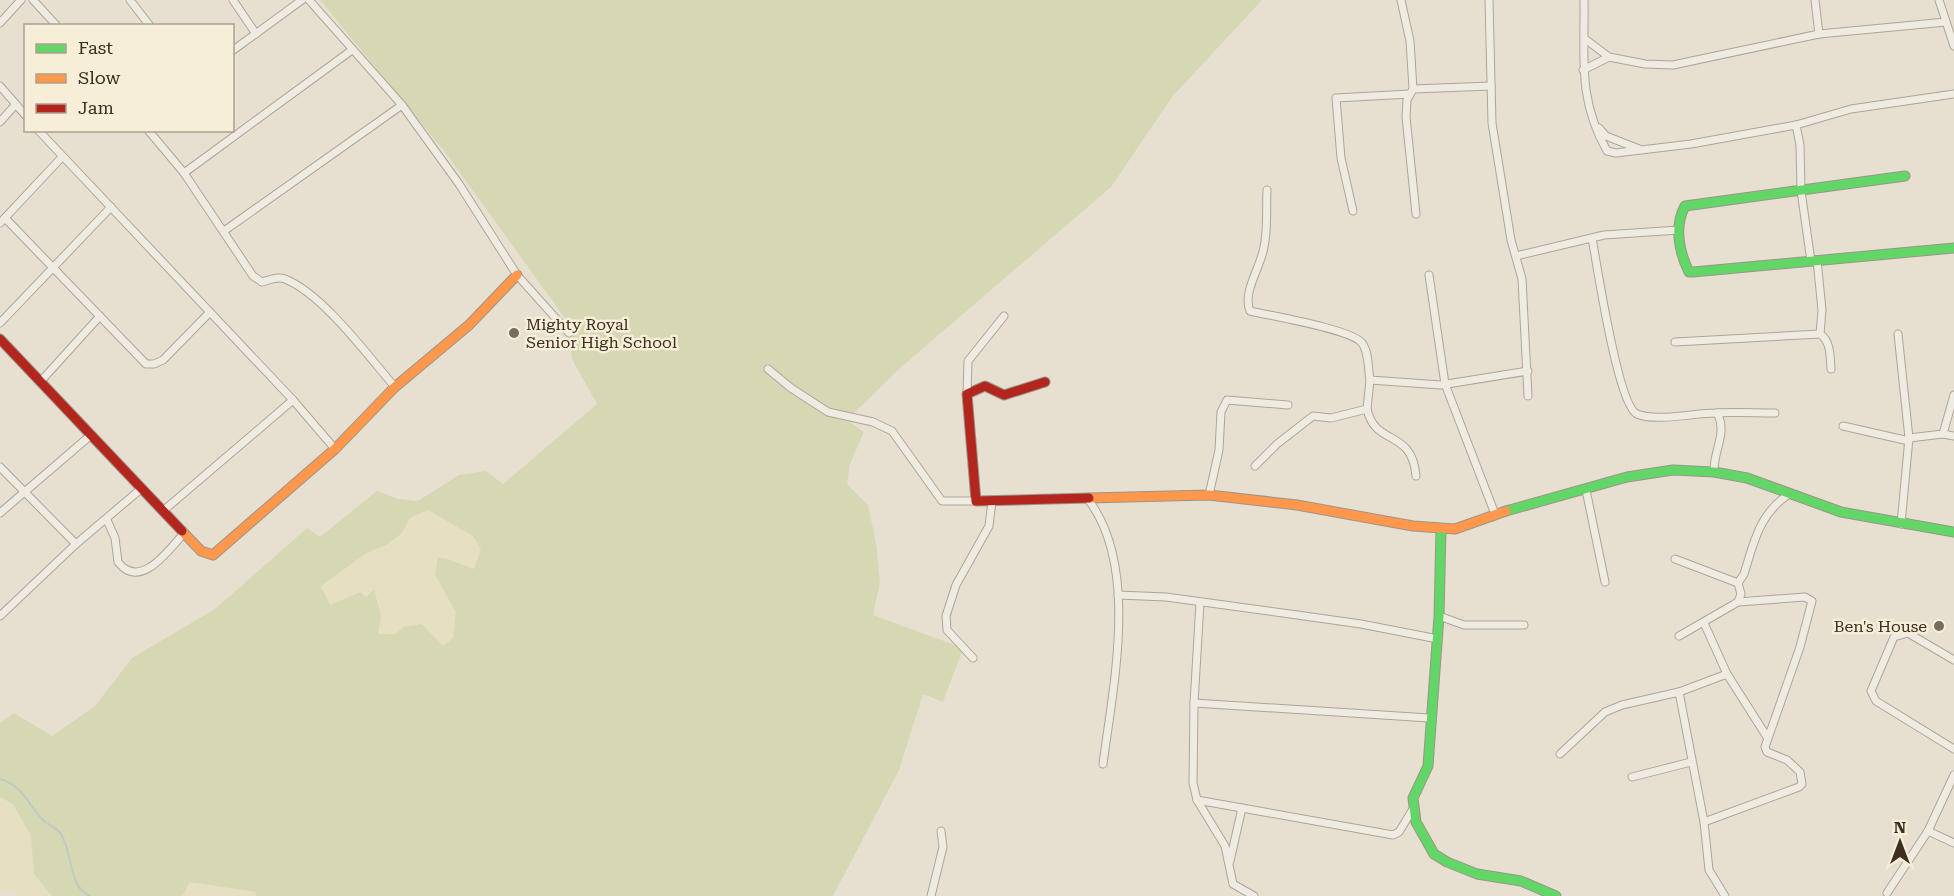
<svg xmlns="http://www.w3.org/2000/svg" width="1954" height="896" font-family="'Roboto Serif',serif">
<style>
.farmland{fill:#e6dfc2}
.green{fill:#d6d7b3;fill-rule:evenodd}
.lines{fill:none;stroke-linecap:round;stroke-linejoin:round}
.stream{stroke:#bcccc2;stroke-width:2}
.street-casing{stroke:#ada599;stroke-width:9}
.fast-casing{stroke:#9c958a;stroke-width:11}
.slow-casing{stroke:#9c958a;stroke-width:11}
.jam-casing{stroke:#9c958a;stroke-width:11}
.street{stroke:#efebe3;stroke-width:7}
.fast{stroke:#63d668;stroke-width:9}
.slow{stroke:#ff974d;stroke-width:9}
.jam{stroke:#b3261e;stroke-width:9}
.poi-dot{fill:#786c5e;stroke:#f7eed8;stroke-width:2}
.labels{text-anchor:middle;dominant-baseline:central;stroke-width:5;stroke-linejoin:round;paint-order:stroke}
.poi-label{font-size:16px;fill:#3d2e20;stroke:#f7eed8;text-anchor:start}
</style>
<rect width="100%" height="100%" fill="#e7e0d1"/>
<!-- farmland -->
<g class="farmland">
<path d="M 428,510 L 473,536 L 481,549 L 474,569 L 445,558 L 435,575 L 456,612 L 453,638 L 443,646 L 404,627 L 395,634 L 378,634 L 381,615 L 361,592 L 330,606 L 321,586 L 365,554 L 388,544 L 402,533 L 410,518 Z"/>
<path d="M 0,797 L 13,804 L 31,836 L 34,874 L 52,896 L 22,896 L 0,890 Z"/>
<path d="M 190,882 L 256,892 L 256,896 L 182,896 Z"/>
</g>
<!-- green -->
<path class="green" d="M 320,0 L 1262,0 L 1172,97 L 1111,187 L 899,369 L 847,420 L 864,432 L 850,464 L 847,484 L 868,505 L 876,543 L 880,581 L 873,615 L 963,648 L 943,702 L 923,694 L 899,770 L 833,896 L 256,896 L 256,892 L 190,882 L 182,896 L 52,896 L 34,874 L 31,836 L 13,804 L 0,797 L 0,723 L 14,713 L 52,736 L 95,706 L 132,658 L 215,609 L 307,528 L 320,537 L 377,491 L 398,499 L 418,501 L 459,475 L 486,471 L 503,484 L 597,404 L 572,359 L 567,321 L 445,152 ZM 428,510 L 473,536 L 481,549 L 474,569 L 445,558 L 438,558 L 435,575 L 456,612 L 453,638 L 443,646 L 422,624 L 404,627 L 395,634 L 378,634 L 381,615 L 374,590 L 366,597 L 361,592 L 330,605 L 321,586 L 365,554 L 388,544 L 402,533 L 410,518 Z"/>
<g class="lines">
<!-- stream -->
<path class="stream" d="M 0,779 C 24,786 28,805 43,820 C 48,825 57,828 61,834 C 73,853 68,887 90,896"/>
<!-- street casing -->
<g class="street-casing">
<g id="street">
<path d="M 33,0 L 57,26"/>
<path d="M 130,0 L 150,26"/>
<path d="M 233,0 L 256,34"/>
<path d="M 309,0 L 402,105 L 459,184 L 517,275 L 569,333"/>
<path d="M 1401,0 L 1410,41 L 1413,89 L 1407,100 L 1406,117 L 1416,214"/>
<path d="M 1489,0 L 1492,123 L 1511,240 L 1522,279 L 1528,396"/>
<path d="M 1584,0 C 1585,56 1577,98 1607,151 L 1616,153 L 1691,144 L 1796,125 L 1851,109 L 1954,94"/>
<path d="M 1815,0 L 1819,34"/>
<path d="M 1939,0 L 1954,46"/>
<path d="M 0,23 L 21,0"/>
<path d="M 1585,39 L 1609,57"/>
<path d="M 232,51 L 302,0"/>
<path d="M 1583,70 L 1609,57 L 1645,64 L 1673,65 L 1819,34 L 1946,22"/>
<path d="M 0,86 L 26,116"/>
<path d="M 1413,89 L 1491,86"/>
<path d="M 0,122 L 16,104"/>
<path d="M 1796,125 L 1800,145 L 1801,191 L 1811,261"/>
<path d="M 1599,128 L 1606,136 L 1639,149"/>
<path d="M 38,130 L 293,400 L 335,449"/>
<path d="M 148,130 L 184,173 L 253,276 L 262,282 C 270,280 277,276 285,279 C 323,294 368,356 395,387"/>
<path d="M 184,173 L 352,50"/>
<path d="M 1267,190 C 1266,209 1268,229 1264,247 C 1261,267 1242,292 1250,311 C 1271,316 1351,329 1362,343 C 1369,352 1368,369 1370,380 L 1441,385 L 1528,371"/>
<path d="M 1353,211 L 1341,158 L 1336,98 L 1410,94"/>
<path d="M 5,218 L 146,364 L 154,364 L 163,360 L 210,312"/>
<path d="M 0,223 L 62,157"/>
<path d="M 224,231 L 402,105"/>
<path d="M 1592,238 C 1597,265 1618,406 1637,414 C 1655,422 1695,413 1715,413 C 1735,412 1755,413 1775,413"/>
<path d="M 1516,256 L 1604,235 L 1679,230"/>
<path d="M 1817,260 L 1822,310 L 1820,334 C 1831,341 1830,357 1831,369"/>
<path d="M 1429,275 L 1445,384 L 1495,514"/>
<path d="M 0,323 L 111,207"/>
<path d="M 1898,334 L 1909,438 L 1901,524"/>
<path d="M 1675,342 L 1820,334"/>
<path d="M 768,369 L 791,388 L 828,412 L 873,422 L 892,431 L 942,501 L 976,501"/>
<path d="M 41,381 L 100,316"/>
<path d="M 967,394 L 968,361 L 1004,316"/>
<path d="M 1367,409 C 1375,447 1412,428 1416,476"/>
<path d="M 1843,426 L 1909,441"/>
<path d="M 1943,434 L 1954,436"/>
<path d="M 1909,438 L 1943,434 L 1954,395"/>
<path d="M 1255,466 L 1277,444 L 1313,416 L 1331,418 L 1367,409 L 1370,380"/>
<path d="M 0,467 L 76,544"/>
<path d="M 1714,472 C 1713,451 1728,433 1717,413"/>
<path d="M 1586,490 L 1605,582"/>
<path d="M 1209,495 L 1219,450 L 1221,412 L 1227,400 L 1288,405"/>
<path d="M 1087,498 C 1140,565 1113,686 1103,764"/>
<path d="M 163,511 L 293,400"/>
<path d="M 0,513 L 91,435"/>
<path d="M 107,520 L 115,538 L 118,562 C 140,591 169,550 184,533"/>
<path d="M 1675,559 L 1738,583"/>
<path d="M 1118,595 L 1166,597 L 1290,614 L 1361,624 L 1438,639"/>
<path d="M 1738,602 L 1741,594 L 1738,583 L 1744,574 C 1754,542 1759,514 1789,494"/>
<path d="M 1200,603 L 1194,703 L 1193,783 L 1197,800 L 1225,846 L 1233,884 L 1254,896"/>
<path d="M 0,616 L 76,544 L 142,488"/>
<path d="M 1439,616 L 1464,625 L 1524,625"/>
<path d="M 1704,623 L 1727,674 L 1767,737"/>
<path d="M 1679,636 L 1738,602 L 1805,597 L 1812,601 L 1800,647 L 1765,747 L 1767,752 L 1787,760 L 1800,772 L 1802,784 L 1799,787 L 1704,822"/>
<path d="M 973,658 L 947,630 L 946,616 L 956,585 L 989,526 L 992,501"/>
<path d="M 1954,660 L 1908,633 L 1894,637 L 1871,691 L 1876,701 L 1954,749"/>
<path d="M 1679,692 L 1704,822 L 1709,870 L 1725,896"/>
<path d="M 1194,703 L 1429,718"/>
<path d="M 1560,754 L 1605,712 L 1622,705 L 1679,692 L 1727,674"/>
<path d="M 1632,777 L 1691,762"/>
<path d="M 1197,800 L 1393,835 L 1399,832 L 1413,809"/>
<path d="M 1928,831 L 1954,843"/>
<path d="M 1230,861 L 1242,808"/>
<path d="M 1887,893 L 1928,831 L 1954,775"/>
<path d="M 931,896 L 943,847 L 941,831"/>
</g>
</g>
<!-- fast casing -->
<g class="fast-casing">
<g id="fast">
<path d="M 1905,176 L 1685,206 C 1674,226 1679,252 1689,272 L 1693,272 L 1954,248"/>
<path d="M 1506,511 L 1627,477 L 1673,470 L 1714,472 L 1747,478 L 1841,512 L 1954,532"/>
<path d="M 1441,529 L 1439,616 L 1428,766 L 1413,798 L 1416,822 L 1434,854 L 1447,862 L 1477,874 L 1521,881 L 1556,896"/>
</g>
</g>
<!-- slow casing -->
<g class="slow-casing">
<g id="slow">
<path d="M 1089,498 L 1209,495 L 1297,505 L 1413,526 L 1455,529 L 1506,511"/>
<path d="M 182,531 L 201,551 L 213,555 L 335,449 L 395,387 L 469,325 L 517,275"/>
</g>
</g>
<!-- jam casing -->
<g class="jam-casing">
<g id="jam">
<path d="M 0,339 L 182,531"/>
<path d="M 1045,382 L 1004,395 L 985,386 L 967,394 L 976,501 L 1089,498"/>
</g>
</g>
<!-- street -->
<use href="#street" class="street"/>
<!-- fast -->
<use href="#fast" class="fast"/>
<!-- slow -->
<use href="#slow" class="slow"/>
<!-- jam -->
<use href="#jam" class="jam"/>
</g>
<!-- markers -->
<g class="poi-dot">
<circle cx="514" cy="333" r="6"/>
<circle cx="1939" cy="626" r="6"/>
</g>
<g class="labels">
<!-- poi labels -->
<g class="poi-label">
<text x="526" y="324">Mighty Royal<tspan x="526" dy="18">Senior High School</tspan></text>
<text x="1927" y="626" text-anchor="end">Ben's House</text>
</g>
</g>
<!-- legend -->
<rect x="24" y="24" width="210" height="108" fill="#f7eed8" stroke="#ada18e" stroke-width="1.5"/>
<rect x="36" y="44" width="30" height="9" fill="#63d668" stroke="#ada18e" stroke-width="1.5"/>
<text x="78" y="54" font-size="18" fill="#3d2e20">Fast</text>
<rect x="36" y="74" width="30" height="9" fill="#ff974d" stroke="#ada18e" stroke-width="1.5"/>
<text x="78" y="84" font-size="18" fill="#3d2e20">Slow</text>
<rect x="36" y="104" width="30" height="9" fill="#b3261e" stroke="#ada18e" stroke-width="1.5"/>
<text x="78" y="114" font-size="18" fill="#3d2e20">Jam</text>
<!-- north arrow -->
<g transform="translate(1900 842)" stroke="#f7eed8" stroke-width="4.5" paint-order="stroke">
<path d="M0-4.5L10 22L0 15L-10 22Z" fill="#3d2e20"/>
<text y="-9" font-size="16" font-weight="bold" text-anchor="middle" fill="#3d2e20">N</text>
</g>
</svg>
